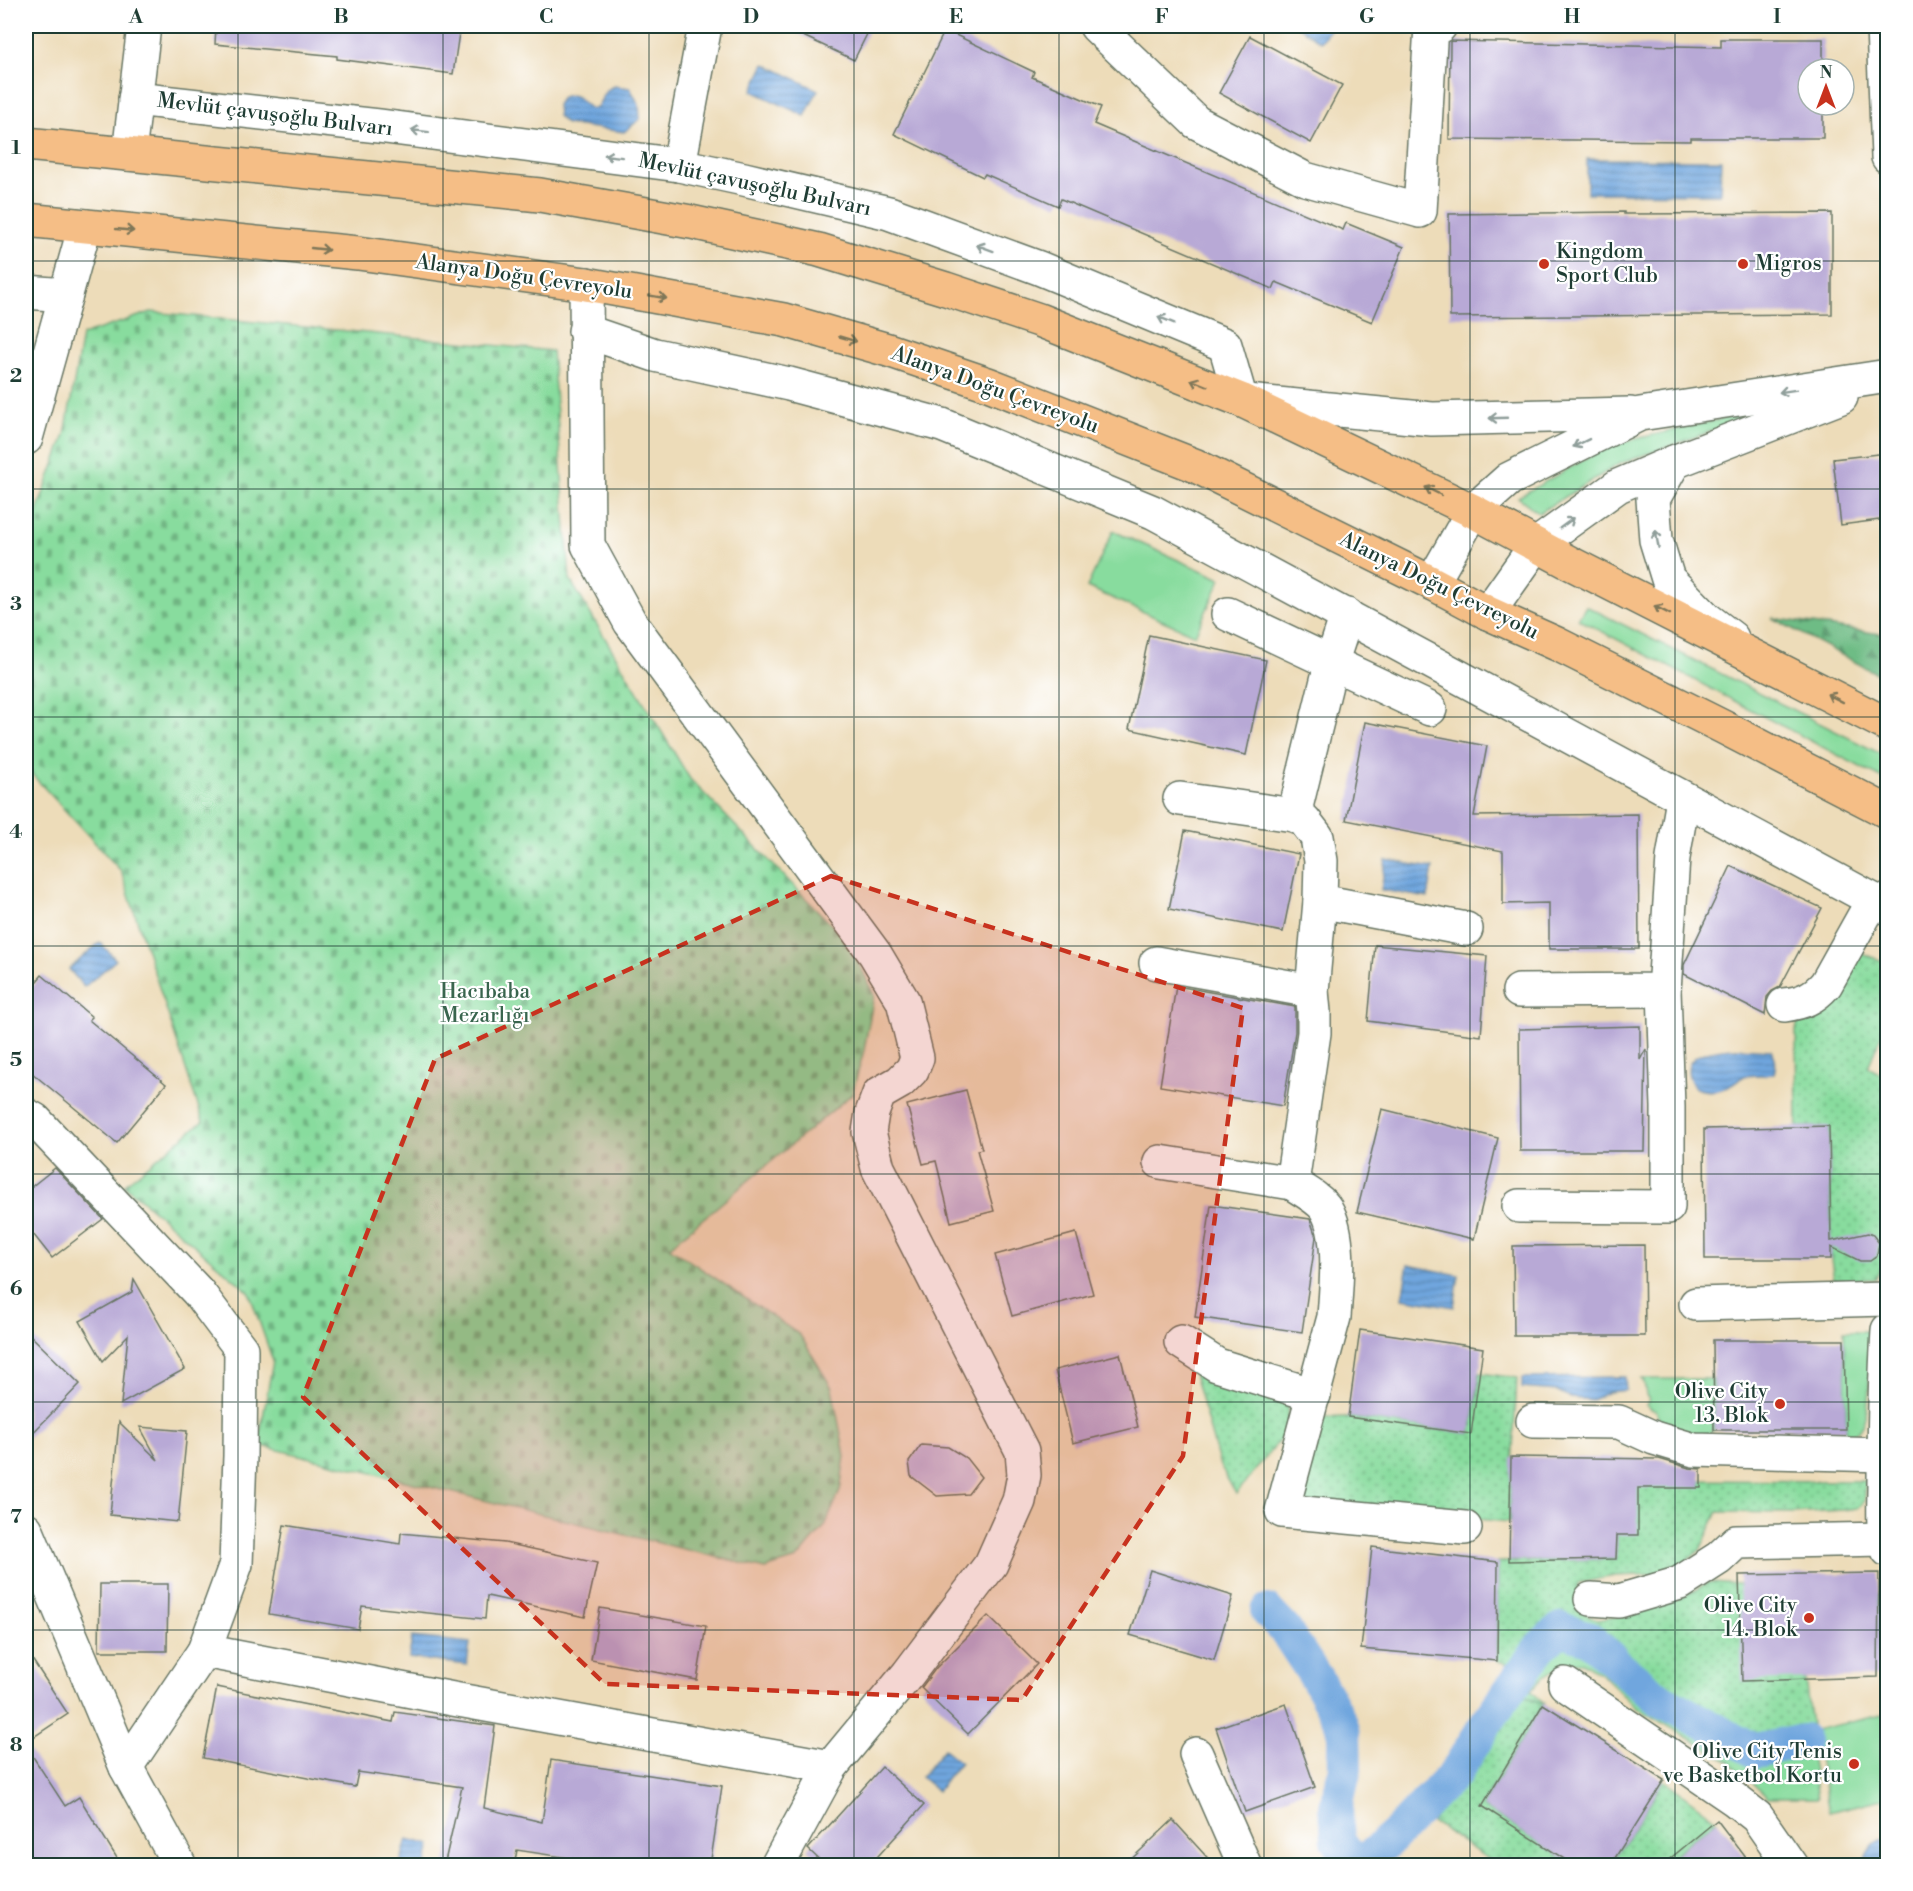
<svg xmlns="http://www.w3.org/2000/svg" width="1913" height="1891" font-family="'Libre Bodoni',serif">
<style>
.green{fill:#88dc9e;stroke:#548c69;stroke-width:1.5}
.forest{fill:url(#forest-firs);stroke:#467c5c;stroke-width:1.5}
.cemetery{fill:url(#cemetery-stones);stroke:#548c69;stroke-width:1.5}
.park{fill:url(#park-dots);stroke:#548c69;stroke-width:1.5}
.water{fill:url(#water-rules);stroke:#487289;stroke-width:1.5}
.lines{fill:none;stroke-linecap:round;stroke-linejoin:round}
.canal{stroke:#70a6de;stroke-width:34}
.building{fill:#b8a9d6}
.minor-casing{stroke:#677563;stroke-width:36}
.tertiary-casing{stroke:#677563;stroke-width:36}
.trunk-casing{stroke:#677563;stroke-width:36}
.minor{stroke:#fff;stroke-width:33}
.tertiary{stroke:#fff;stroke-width:33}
.trunk{stroke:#f5be86;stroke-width:33}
.oneway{stroke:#8f9e9a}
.oneway2{stroke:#7f7759}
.marked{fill:#c8321e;fill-opacity:0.2;stroke:#c8321e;stroke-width:4.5;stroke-dasharray:12 8;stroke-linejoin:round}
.grid{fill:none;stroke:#1f3d34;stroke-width:1.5;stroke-opacity:0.55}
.poi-dot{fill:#c8321e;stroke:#fff;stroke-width:2}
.labels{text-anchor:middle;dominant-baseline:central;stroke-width:4.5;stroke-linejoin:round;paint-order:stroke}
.street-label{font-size:21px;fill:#1f3d34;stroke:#fff}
.poi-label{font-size:21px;fill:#1f3d34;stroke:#fff;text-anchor:end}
.park-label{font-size:21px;fill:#39654e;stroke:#fff}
.neatline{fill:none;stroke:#1f3d34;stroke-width:2}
.grid-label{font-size:20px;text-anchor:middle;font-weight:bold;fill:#1f3d34}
</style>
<defs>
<pattern id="forest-firs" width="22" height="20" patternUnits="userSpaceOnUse" patternTransform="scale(1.5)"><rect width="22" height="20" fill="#6ebc85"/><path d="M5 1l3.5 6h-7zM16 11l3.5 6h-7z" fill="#5a9a6e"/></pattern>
<pattern id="cemetery-stones" width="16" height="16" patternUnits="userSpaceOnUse" patternTransform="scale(1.5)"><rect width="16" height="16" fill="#88dc9e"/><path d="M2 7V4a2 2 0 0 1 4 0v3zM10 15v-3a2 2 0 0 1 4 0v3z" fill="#6fb482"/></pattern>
<pattern id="park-dots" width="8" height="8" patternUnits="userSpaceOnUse" patternTransform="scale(1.5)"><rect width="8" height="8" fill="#88dc9e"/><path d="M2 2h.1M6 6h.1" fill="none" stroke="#6fb482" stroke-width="1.8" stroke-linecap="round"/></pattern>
<pattern id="water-rules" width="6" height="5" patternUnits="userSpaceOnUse" patternTransform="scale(1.5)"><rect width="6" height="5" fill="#70a6de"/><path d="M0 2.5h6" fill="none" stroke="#5b88b5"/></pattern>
</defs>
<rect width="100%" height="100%" fill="#fff"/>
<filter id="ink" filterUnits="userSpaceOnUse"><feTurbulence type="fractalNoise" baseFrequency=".0167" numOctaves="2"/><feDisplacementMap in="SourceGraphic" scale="12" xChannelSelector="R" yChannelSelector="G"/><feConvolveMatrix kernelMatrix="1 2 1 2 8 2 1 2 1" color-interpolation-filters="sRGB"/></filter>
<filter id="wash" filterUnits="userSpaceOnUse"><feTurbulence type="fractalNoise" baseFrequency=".008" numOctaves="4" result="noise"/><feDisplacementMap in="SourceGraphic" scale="24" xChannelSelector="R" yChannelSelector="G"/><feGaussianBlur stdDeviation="1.35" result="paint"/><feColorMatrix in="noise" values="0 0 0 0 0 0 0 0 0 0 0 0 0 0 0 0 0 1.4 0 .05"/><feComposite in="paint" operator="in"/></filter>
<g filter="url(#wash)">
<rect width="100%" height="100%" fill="#eddcb9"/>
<!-- green -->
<g class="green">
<path d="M 1791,403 L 1619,464 L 1539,513 L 1518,497 L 1610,445 Z"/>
<path d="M 1113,531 L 1221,579 L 1195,635 L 1087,587 Z"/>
<path d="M 1586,606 L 1887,757 L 1887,781 L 1578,619 Z"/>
<path d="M 1844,1331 L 1870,1331 L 1873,1333 L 1874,1341 L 1870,1344 C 1867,1367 1876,1426 1850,1436 L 1846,1434 L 1846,1430 Z"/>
<path d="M 1641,1379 L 1713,1379 L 1714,1430 C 1701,1441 1675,1434 1663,1423 C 1659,1420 1658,1415 1656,1410 L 1651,1409 L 1646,1405 L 1649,1400 L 1646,1395 L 1644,1382 Z"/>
<path d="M 1563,1635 L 1588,1644 L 1646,1700 L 1755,1757 L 1810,1748 L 1818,1798 L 1768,1798 L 1730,1762 L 1635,1707 L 1601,1674 L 1582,1662 L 1569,1662 L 1543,1677 L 1531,1691 L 1544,1703 L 1543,1704 L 1517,1692 L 1550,1644 Z"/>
<path d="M 1887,1714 L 1887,1798 L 1829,1812 L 1814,1730 Z"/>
</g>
<!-- forest -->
<path class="forest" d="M 1772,618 L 1887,635 L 1887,679 Z"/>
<!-- cemetery -->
<path class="cemetery" d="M 151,312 L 552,351 L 570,580 L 690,779 L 850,944 L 874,995 L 864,1050 L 852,1094 L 669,1247 L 800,1335 L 832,1388 L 845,1456 L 840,1491 L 825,1526 L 797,1559 L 765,1569 L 258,1445 L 273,1361 L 249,1292 L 124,1185 L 203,1121 L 121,871 L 26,768 L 26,540 L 65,435 L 82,335 Z"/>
<!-- park -->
<g class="park">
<path d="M 1862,951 L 1865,955 L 1887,962 L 1887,1021 L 1868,1067 L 1888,1078 L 1887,1260 L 1875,1279 L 1834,1280 L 1831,1259 L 1829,1127 L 1797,1127 L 1796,1031 L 1798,1020 L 1803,1010 Z"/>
<path d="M 1189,1356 L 1287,1396 L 1288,1430 L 1236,1494 L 1220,1466 Z"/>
<path d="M 1480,1373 L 1517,1378 L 1509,1522 L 1297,1502 L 1318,1418 L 1348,1417 L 1471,1434 Z"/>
<path d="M 1638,1464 L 1669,1480 L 1865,1481 L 1865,1501 L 1857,1508 L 1843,1510 L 1792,1513 L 1718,1512 L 1700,1550 L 1676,1570 L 1661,1574 L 1615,1576 L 1578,1583 L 1578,1609 L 1597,1620 L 1634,1614 L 1676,1600 L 1710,1582 L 1739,1584 L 1805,1679 L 1811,1725 L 1807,1732 L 1768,1743 L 1755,1740 L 1639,1673 L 1606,1639 L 1566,1625 L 1561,1624 L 1556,1626 L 1515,1665 L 1497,1661 L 1498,1562 L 1616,1559 L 1617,1535 Z"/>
<path d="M 1879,1594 L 1887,1595 L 1887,1660 L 1878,1658 Z"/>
<path d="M 1517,1692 L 1543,1704 L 1482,1806 L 1575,1865 L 1497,1865 L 1432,1822 Z"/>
<path d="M 1664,1780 L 1717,1820 L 1661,1865 L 1610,1866 Z"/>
</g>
<!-- water -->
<g class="water">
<path d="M 1297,26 L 1332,26 L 1321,42 Z"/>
<path d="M 765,64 L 818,90 L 805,116 L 752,91 Z"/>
<path d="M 614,86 L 630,88 L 639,105 L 640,119 L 624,132 L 566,124 L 558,116 L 557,105 L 562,97 C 582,90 579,107 594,109 C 605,103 597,94 614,86 Z"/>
<path d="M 1587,159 L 1721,160 L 1720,194 L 1587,193 Z"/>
<path d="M 1386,860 L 1433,868 L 1428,898 L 1381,890 Z"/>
<path d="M 100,942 L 116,960 L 84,987 L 69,969 Z"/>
<path d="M 1737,1048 L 1771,1050 C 1777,1058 1776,1065 1774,1074 L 1743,1076 C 1731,1089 1711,1095 1694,1087 C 1673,1053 1714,1049 1737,1048 Z"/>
<path d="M 1408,1265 L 1459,1275 L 1454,1307 L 1402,1298 Z"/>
<path d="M 1625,1377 L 1626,1390 L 1609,1392 L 1592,1400 L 1571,1398 L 1558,1391 L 1522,1388 L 1522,1378 Z"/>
<path d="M 412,1637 L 470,1643 L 467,1665 L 409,1658 Z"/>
<path d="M 944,1749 L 960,1762 L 937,1791 L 921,1777 Z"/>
<path d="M 1887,1837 L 1887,1865 L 1864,1865 C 1865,1852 1874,1841 1887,1837 Z"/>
<path d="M 407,1839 L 431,1845 L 426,1865 L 400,1865 Z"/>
</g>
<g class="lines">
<!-- canal -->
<path class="canal" d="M 1267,1611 L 1285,1630 L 1317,1679 L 1341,1723 L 1344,1734 L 1345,1768 L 1336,1807 L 1338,1841 L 1347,1853 L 1358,1860 L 1368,1859 L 1398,1832 L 1456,1772 L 1487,1722 L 1541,1646 L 1561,1629 L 1590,1639 L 1619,1666 L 1661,1700 L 1755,1751 L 1803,1741"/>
</g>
<g id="blocks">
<!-- building -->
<g class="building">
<path d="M 216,26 L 460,26 L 453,74 L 337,59 L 337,56 L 215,44 Z"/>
<path d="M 782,26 L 871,26 L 854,60 Z"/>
<path d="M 945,30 L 1034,72 L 1032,77 L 1101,107 L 1094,124 L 1343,230 L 1346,223 L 1404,247 L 1372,322 L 1276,282 L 1273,289 L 1061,199 L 1058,206 L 985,174 L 983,177 L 894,134 Z"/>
<path d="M 1250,36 L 1342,85 L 1311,143 L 1219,93 Z"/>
<path d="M 1721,39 L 1823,39 L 1823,69 L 1808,69 L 1808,105 L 1823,105 L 1823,138 L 1691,138 L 1691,141 L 1449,139 L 1450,41 L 1721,47 Z"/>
<path d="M 1624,212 L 1624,214 L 1832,213 L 1832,314 L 1450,317 L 1449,214 Z"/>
<path d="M 1887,453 L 1887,519 L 1841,525 L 1833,459 Z"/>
<path d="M 1149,635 L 1266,660 L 1246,755 L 1129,729 Z"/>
<path d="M 1365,722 L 1487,746 L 1474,816 L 1638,814 L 1639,949 L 1549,949 L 1549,903 L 1503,904 L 1503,851 L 1346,820 Z"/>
<path d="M 1185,831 L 1299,854 L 1283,932 L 1169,909 Z"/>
<path d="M 1731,866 L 1822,908 L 1780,987 L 1772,991 L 1767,997 L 1765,1015 L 1684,974 L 1684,965 Z"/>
<path d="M 1375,945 L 1487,956 L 1481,1036 L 1368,1021 Z"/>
<path d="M 42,975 L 92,1017 L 89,1020 L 166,1084 L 117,1143 L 26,1068 L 26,994 Z"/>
<path d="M 1176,986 L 1295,1007 L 1295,1032 L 1283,1106 L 1160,1086 Z"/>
<path d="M 1640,1026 L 1640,1060 L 1646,1049 L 1644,1151 L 1520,1151 L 1519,1029 Z"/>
<path d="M 966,1090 L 982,1149 L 977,1150 L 994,1211 L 951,1222 L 936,1161 L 923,1164 L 907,1105 Z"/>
<path d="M 1382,1109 L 1498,1138 L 1474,1239 L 1357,1212 Z"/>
<path d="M 1829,1126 L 1831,1241 L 1868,1233 L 1873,1235 L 1879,1243 L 1877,1256 L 1870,1261 L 1860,1261 L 1831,1247 L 1831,1259 L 1705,1259 L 1704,1129 Z"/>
<path d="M 55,1168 L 103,1219 L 52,1258 L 26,1225 L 26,1191 Z"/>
<path d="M 1211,1205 L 1310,1219 L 1316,1237 L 1302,1332 L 1195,1317 Z"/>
<path d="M 1076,1233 L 1093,1294 L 1012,1316 L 995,1255 Z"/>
<path d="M 1644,1245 L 1645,1336 L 1514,1336 L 1513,1246 Z"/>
<path d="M 134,1279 L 185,1369 L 121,1404 L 128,1335 L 103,1361 L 80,1321 L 132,1292 Z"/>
<path d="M 1360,1330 L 1483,1348 L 1471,1434 L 1348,1417 Z"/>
<path d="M 26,1331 L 80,1384 L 26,1440 Z"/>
<path d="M 1713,1340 L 1844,1340 L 1846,1430 L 1714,1430 Z"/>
<path d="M 1120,1354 L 1138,1427 L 1073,1443 L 1055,1370 Z"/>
<path d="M 119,1422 L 158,1460 L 140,1427 L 187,1431 L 178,1522 L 110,1515 Z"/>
<path d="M 921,1445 L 948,1447 L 966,1458 L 981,1477 L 968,1494 L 937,1496 L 911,1476 L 909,1462 Z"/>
<path d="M 1511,1457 L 1659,1459 L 1689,1468 L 1701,1469 L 1701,1488 L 1638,1488 L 1638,1535 L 1617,1535 L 1616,1559 L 1509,1561 Z"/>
<path d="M 284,1525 L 400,1544 L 401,1533 L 505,1543 L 597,1563 L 585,1617 L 487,1596 L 485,1619 L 362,1606 L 358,1629 L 269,1614 Z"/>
<path d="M 1372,1547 L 1498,1562 L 1497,1661 L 1361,1649 Z"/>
<path d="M 1150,1570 L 1233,1596 L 1214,1660 L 1130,1635 Z"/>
<path d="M 1879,1573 L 1878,1677 L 1742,1681 L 1739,1575 Z"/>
<path d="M 100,1584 L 168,1584 L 167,1651 L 99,1651 Z"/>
<path d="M 600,1608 L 706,1626 L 697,1680 L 591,1660 Z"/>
<path d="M 988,1616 L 1037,1664 L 968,1734 L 921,1688 L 936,1668 Z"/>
<path d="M 26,1650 L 68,1714 L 26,1742 Z"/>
<path d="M 217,1687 L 393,1722 L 395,1712 L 495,1726 L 484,1808 L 542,1822 L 551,1760 L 722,1786 L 710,1866 L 622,1866 L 517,1850 L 514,1866 L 444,1866 L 462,1787 L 358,1772 L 355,1787 L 203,1758 Z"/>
<path d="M 1286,1704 L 1315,1787 L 1245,1812 L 1216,1728 Z"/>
<path d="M 1543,1704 L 1664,1780 L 1610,1866 L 1575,1866 L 1482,1806 Z"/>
<path d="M 26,1746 L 65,1806 L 79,1797 L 122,1866 L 26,1866 Z"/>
<path d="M 882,1767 L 924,1805 L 869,1866 L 826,1866 L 808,1849 Z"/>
<path d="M 1173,1820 L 1215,1866 L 1124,1866 Z"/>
<path d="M 1717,1820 L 1752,1866 L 1661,1866 Z"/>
</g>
</g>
</g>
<g filter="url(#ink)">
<use href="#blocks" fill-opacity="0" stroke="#677563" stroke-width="1.5"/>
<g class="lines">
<!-- minor casing -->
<g class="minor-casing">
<g id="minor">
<path d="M 1096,26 L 1196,122 L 1305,179 L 1420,211 L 1431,26 L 1440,26"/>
<path d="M 1883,26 L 1888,157"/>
<path d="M 135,99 L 379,126 L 679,165 L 744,179 L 889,213 L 1039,268 L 1225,345 L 1241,400"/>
<path d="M 129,154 L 144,26"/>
<path d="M 679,165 L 705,26"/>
<path d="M 586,284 L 588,545 L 630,622 L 875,954 L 903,1001 L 917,1058 L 912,1070 L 900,1082 L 879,1094 L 872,1113 L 869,1132 L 878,1168 L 1022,1451 L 1024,1475 L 1019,1501 L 991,1564 L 908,1674 L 831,1767 L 777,1866"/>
<path d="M 585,331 L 655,355 L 789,384 L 942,425 L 1153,512 L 1888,908"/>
<path d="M 26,438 L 85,226"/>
<path d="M 1228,614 L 1430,709"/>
<path d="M 1347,615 L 1331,664 L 1294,815 L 1304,820 L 1317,837 L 1321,861 L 1320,901 L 1312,991 L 1314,1012 L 1314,1033 L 1292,1183 C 1302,1190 1320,1199 1326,1209 C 1342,1236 1336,1287 1334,1317 L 1282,1511 L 1465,1528"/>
<path d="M 1180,799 L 1294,815"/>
<path d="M 1320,901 L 1466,929"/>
<path d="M 1156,963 L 1312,991"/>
<path d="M 1519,991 L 1664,990 L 1673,858 L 1683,799"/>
<path d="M 1784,1005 C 1802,1003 1814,998 1826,984 L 1873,900"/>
<path d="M 26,1115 L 35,1120 L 198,1292 L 241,1349 L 240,1456 L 236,1564 L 204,1651 L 126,1767"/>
<path d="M 1160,1162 L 1292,1183"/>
<path d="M 1519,1206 L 1668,1207 L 1668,1107 L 1664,990"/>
<path d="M 1696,1304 L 1888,1299"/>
<path d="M 1888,1330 C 1885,1381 1884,1433 1884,1485 C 1884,1506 1882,1529 1888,1550"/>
<path d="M 1181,1342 L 1217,1365 L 1314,1395"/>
<path d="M 1533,1421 L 1619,1422 L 1654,1438 L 1694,1450 L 1883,1455"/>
<path d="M 26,1529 L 126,1767 L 180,1866"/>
<path d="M 1591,1599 L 1619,1601 L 1680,1583 L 1719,1558 L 1736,1542 L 1885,1539"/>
<path d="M 204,1651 L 453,1699 L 831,1767"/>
<path d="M 1565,1684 L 1734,1799 L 1757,1817 L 1791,1866"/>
<path d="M 1196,1754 L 1245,1866"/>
</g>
</g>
<!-- tertiary casing -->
<g class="tertiary-casing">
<g id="tertiary">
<path d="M 26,292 L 66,295"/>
<path d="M 1247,401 L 1432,419 L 1630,414"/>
<path d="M 1674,462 L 1653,499 L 1656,540 L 1668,579 L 1707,619 L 1732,638"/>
<path d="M 1432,583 L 1473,511 L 1509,479 L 1640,414 L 1888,376"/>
<path d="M 1488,613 L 1536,545 L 1618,486 L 1674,462 L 1841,397"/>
</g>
</g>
<!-- trunk casing -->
<g class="trunk-casing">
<g id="trunk">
<path d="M 26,144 L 540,195 L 691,222 L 819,250 L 946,289 L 1039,320 L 1241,400 L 1473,511 L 1570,563 L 1888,725"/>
<path d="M 26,220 L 358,253 L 586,284 L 784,320 L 888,350 L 988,384 L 1194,465 L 1432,583 L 1488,613 L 1557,644 L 1723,727 L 1888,812"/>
</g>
</g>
<!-- minor -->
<use href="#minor" class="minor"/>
<!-- tertiary -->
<use href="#tertiary" class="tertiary"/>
<!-- trunk -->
<use href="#trunk" class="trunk"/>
</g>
<!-- one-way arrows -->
<defs><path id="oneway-shaft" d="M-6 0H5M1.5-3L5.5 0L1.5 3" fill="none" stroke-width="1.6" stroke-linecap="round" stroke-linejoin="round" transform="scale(1.5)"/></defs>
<g class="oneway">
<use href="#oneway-shaft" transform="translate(420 131) rotate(-173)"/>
<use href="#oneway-shaft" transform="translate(613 156) rotate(-173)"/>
<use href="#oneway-shaft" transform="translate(985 248) rotate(-160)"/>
<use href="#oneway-shaft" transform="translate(1166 320) rotate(-158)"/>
<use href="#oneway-shaft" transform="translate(1788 391) rotate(171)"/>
<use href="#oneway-shaft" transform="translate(1498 418) rotate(178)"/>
<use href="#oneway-shaft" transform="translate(1581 443) rotate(154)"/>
<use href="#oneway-shaft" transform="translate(1567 523) rotate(-36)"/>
<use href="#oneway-shaft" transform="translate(1657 539) rotate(-100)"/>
</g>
<g class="oneway2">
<use href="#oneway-shaft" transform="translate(125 230) rotate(6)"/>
<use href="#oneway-shaft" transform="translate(320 249) rotate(6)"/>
<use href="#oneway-shaft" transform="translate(658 297) rotate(10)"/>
<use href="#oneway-shaft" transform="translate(848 339) rotate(16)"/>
<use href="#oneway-shaft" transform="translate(1199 383) rotate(-158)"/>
<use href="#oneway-shaft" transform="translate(1433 491) rotate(-154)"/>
<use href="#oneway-shaft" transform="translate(1662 610) rotate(-153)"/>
<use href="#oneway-shaft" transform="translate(1835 698) rotate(-153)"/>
</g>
</g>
<!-- marked area -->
<path class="marked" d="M 831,876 L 1243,1008 L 1183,1456 L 1022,1700 L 605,1684 L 303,1397 L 435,1059 Z"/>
<!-- grid -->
<path class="grid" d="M 238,26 L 238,1866M 443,26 L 443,1866M 649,26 L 649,1866M 854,26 L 854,1866M 1059,26 L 1059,1866M 1264,26 L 1264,1866M 1470,26 L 1470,1866M 1675,26 L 1675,1866M 26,261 L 1888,261M 26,489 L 1888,489M 26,717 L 1888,717M 26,946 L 1888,946M 26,1174 L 1888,1174M 26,1402 L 1888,1402M 26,1630 L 1888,1630"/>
<!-- markers -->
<g class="poi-dot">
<circle cx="1544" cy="264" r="6"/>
<circle cx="1743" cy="264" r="6"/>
<circle cx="1780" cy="1404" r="6"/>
<circle cx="1809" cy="1618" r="6"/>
<circle cx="1854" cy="1764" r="6"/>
</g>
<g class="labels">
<!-- street labels -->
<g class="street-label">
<text transform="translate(275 115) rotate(7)">Mevlüt çavuşoğlu Bulvarı</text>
<text transform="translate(755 185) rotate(12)">Mevlüt çavuşoğlu Bulvarı</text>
<text transform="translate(524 277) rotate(8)">Alanya Doğu Çevreyolu</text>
<text transform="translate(995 390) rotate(20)">Alanya Doğu Çevreyolu</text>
<text transform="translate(1439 586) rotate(26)">Alanya Doğu Çevreyolu</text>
</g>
<!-- poi labels -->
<g class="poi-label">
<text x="1556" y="252" text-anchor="start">Kingdom<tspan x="1556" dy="24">Sport Club</tspan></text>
<text x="1755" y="264" text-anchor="start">Migros</text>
<text x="1768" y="1392">Olive City<tspan x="1768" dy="24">13. Blok</tspan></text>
<text x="1797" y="1606">Olive City<tspan x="1797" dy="24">14. Blok</tspan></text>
<text x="1842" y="1752">Olive City Tenis<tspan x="1842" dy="24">ve Basketbol Kortu</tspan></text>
</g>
<!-- park labels -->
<g class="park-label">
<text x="485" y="992">Hacıbaba<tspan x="485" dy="24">Mezarlığı</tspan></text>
</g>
</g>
<!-- margin -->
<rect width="1913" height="1891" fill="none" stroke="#fff" stroke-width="66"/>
<!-- north arrow -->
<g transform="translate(1826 87)"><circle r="28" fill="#ffffff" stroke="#a5b1ae" stroke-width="1.5"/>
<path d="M0-4.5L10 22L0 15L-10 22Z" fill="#c8321e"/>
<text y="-9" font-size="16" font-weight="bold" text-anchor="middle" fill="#1f3d34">N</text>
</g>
<rect x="33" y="33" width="1847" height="1825" class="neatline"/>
<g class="grid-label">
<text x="136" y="23">A</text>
<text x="341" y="23">B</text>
<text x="546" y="23">C</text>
<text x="751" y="23">D</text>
<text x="956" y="23">E</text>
<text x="1162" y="23">F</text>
<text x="1367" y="23">G</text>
<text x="1572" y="23">H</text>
<text x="1777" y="23">I</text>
<text x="16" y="154">1</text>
<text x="16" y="382">2</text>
<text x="16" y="610">3</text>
<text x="16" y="838">4</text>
<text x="16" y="1066">5</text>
<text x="16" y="1295">6</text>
<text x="16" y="1523">7</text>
<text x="16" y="1751">8</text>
</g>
</svg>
